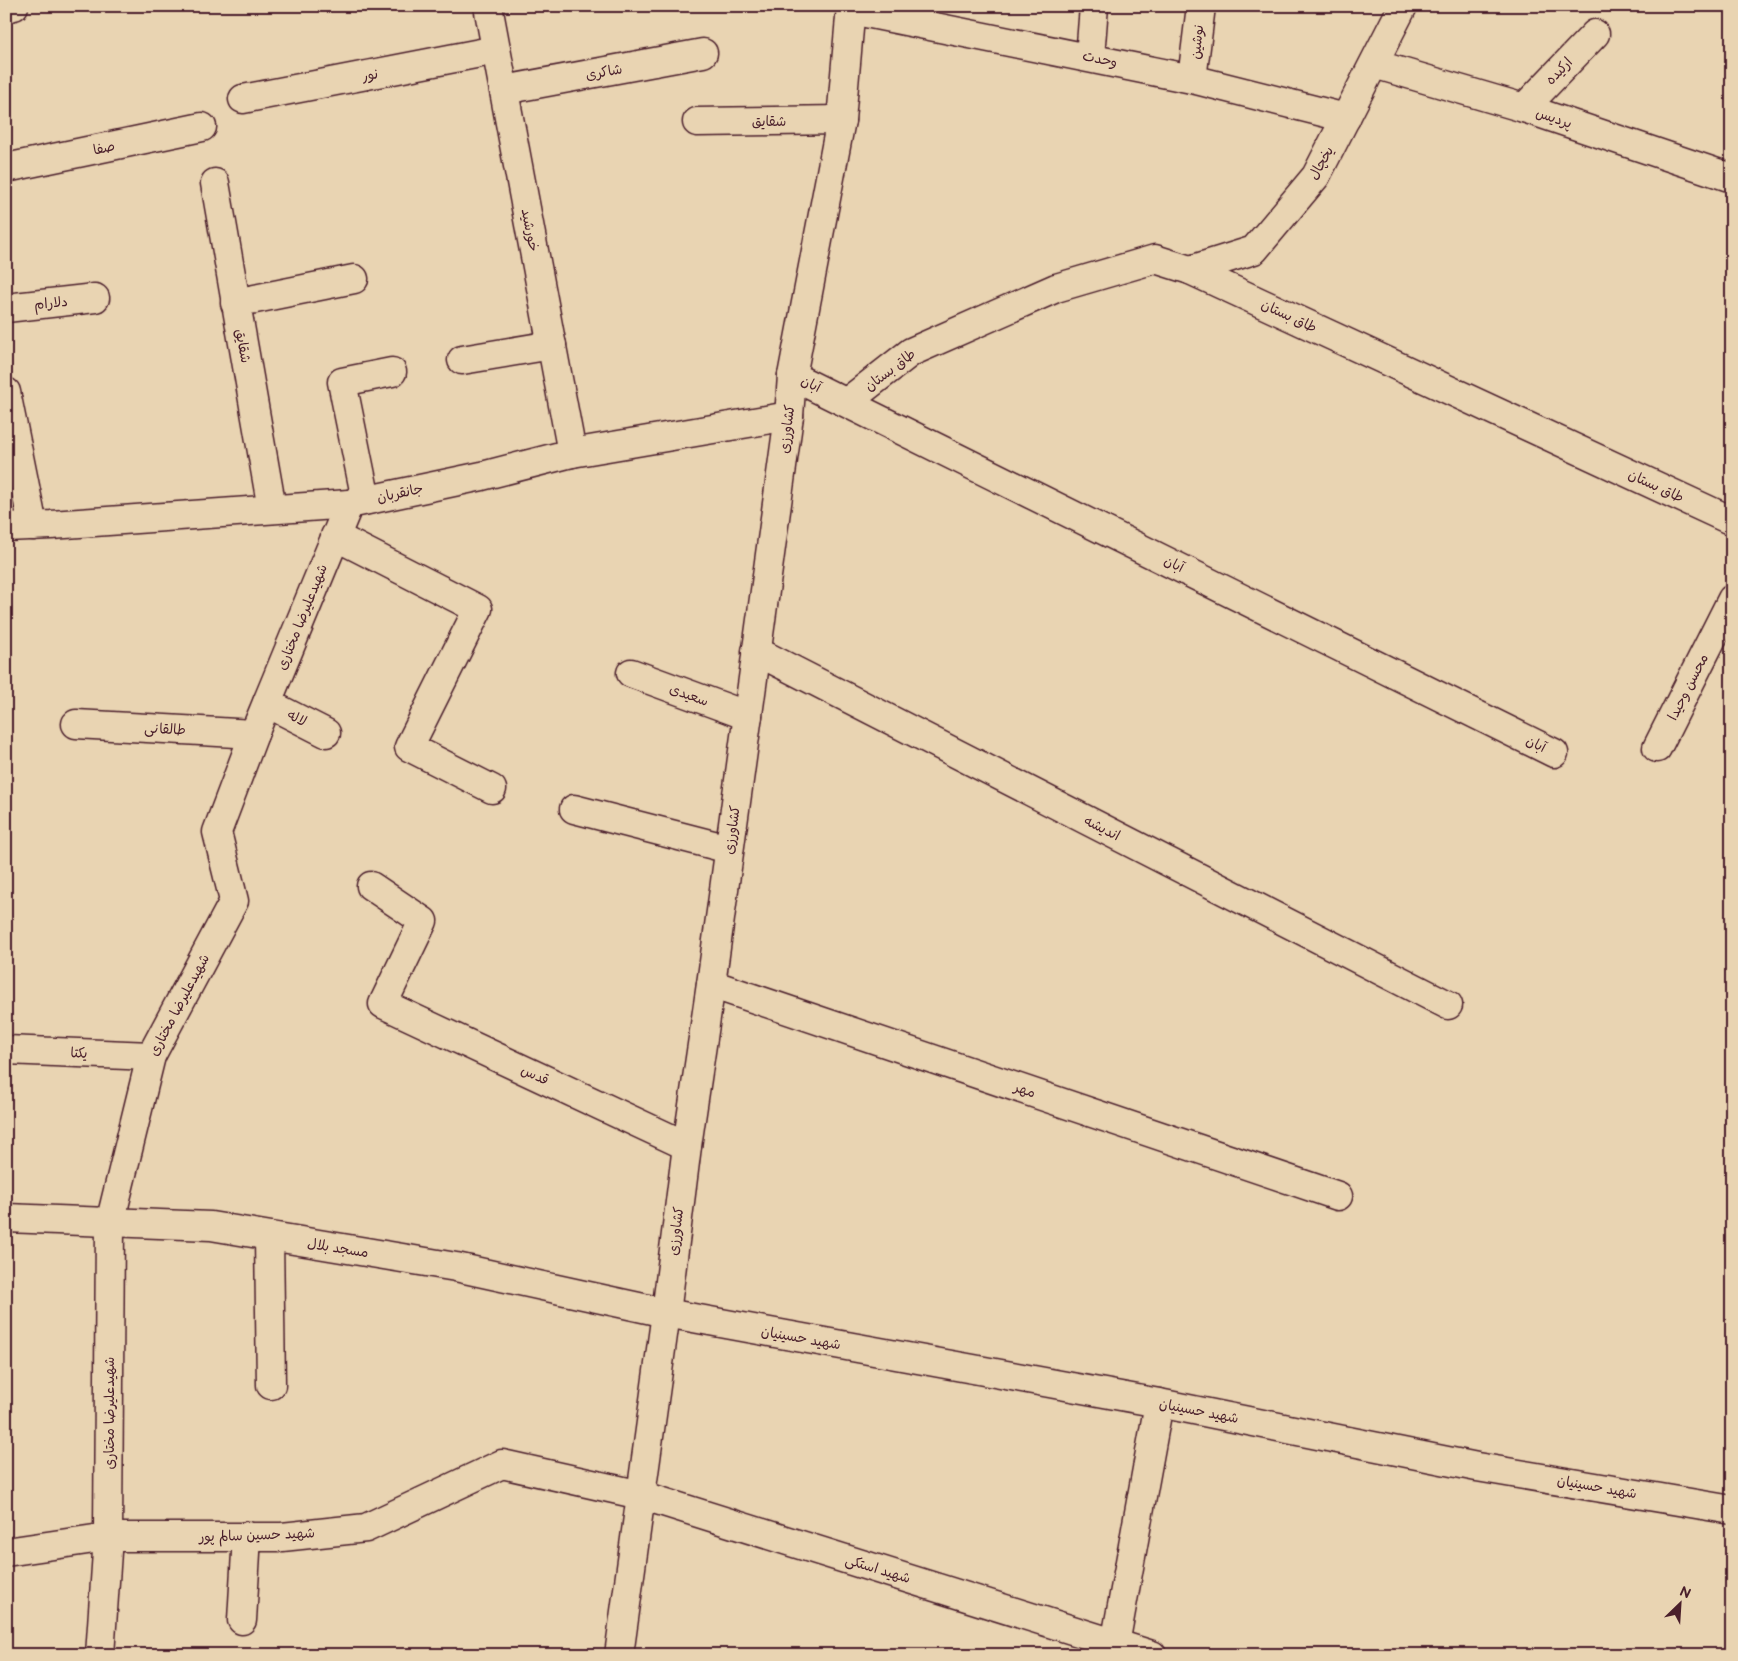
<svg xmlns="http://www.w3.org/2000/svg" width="1738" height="1661" font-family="'Balsamiq Sans','Playpen Sans Arabic',sans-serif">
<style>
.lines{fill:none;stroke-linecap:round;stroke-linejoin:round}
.street-casing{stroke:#4a1f2b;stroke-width:31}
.secondary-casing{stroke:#4a1f2b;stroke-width:31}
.street{stroke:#e9d4b2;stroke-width:28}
.secondary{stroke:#e9d4b2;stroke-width:28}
.labels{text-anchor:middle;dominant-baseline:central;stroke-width:5;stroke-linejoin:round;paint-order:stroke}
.street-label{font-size:14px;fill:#4a1f2b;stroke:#e9d4b2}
</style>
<rect width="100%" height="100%" fill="#e9d4b2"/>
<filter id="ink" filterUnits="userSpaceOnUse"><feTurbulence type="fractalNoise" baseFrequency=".02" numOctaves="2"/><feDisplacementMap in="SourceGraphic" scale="10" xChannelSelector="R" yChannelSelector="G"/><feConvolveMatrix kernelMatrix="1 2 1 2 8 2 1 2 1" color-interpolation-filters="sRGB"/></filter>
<g filter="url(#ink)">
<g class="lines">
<!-- street casing -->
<g class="street-casing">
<g id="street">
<path d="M 488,6 L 572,453"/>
<path d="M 6,8 L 14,6"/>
<path d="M 851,10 L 1192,79 L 1346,118"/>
<path d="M 1090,57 L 1094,6"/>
<path d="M 1374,64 L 1524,108 L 1732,178"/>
<path d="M 1192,79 L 1201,6"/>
<path d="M 504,90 L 703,53"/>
<path d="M 243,99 L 496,50"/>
<path d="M 1524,108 L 1595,34"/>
<path d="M 697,122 L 841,120"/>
<path d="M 6,168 L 202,127"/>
<path d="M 215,183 L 272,509"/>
<path d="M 1190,270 L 1254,250 L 1316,176 L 1403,6"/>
<path d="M 235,303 L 354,279"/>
<path d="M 6,308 L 95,298"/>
<path d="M 462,360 L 552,345"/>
<path d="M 792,376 L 1554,753"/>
<path d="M 6,392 L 33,526"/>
<path d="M 847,402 L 911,352 L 1056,288 L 1155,259 L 1190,270 L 1732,521"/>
<path d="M 366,500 L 342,382 L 392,372"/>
<path d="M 6,527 L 51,525 L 349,504 L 482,476 L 572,453 L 789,416"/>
<path d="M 335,536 L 478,609 L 409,747 L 492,789"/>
<path d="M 756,651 L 1448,1005"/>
<path d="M 631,673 L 748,716"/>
<path d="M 267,703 L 326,733"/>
<path d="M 76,724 L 254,734"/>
<path d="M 1657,748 L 1732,599"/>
<path d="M 574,809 L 729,849"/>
<path d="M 371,886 L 423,921 L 383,1004 L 687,1146"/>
<path d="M 711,984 L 1338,1196"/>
<path d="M 6,1050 L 151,1056"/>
<path d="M 6,1218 L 211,1226 L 456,1267 L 666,1313 L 1159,1403 L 1477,1467 L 1732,1510"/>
<path d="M 269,1237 L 271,1385"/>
<path d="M 6,1552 L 108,1537 L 282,1537 L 366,1528 L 502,1464 L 641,1495 L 1152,1655"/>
<path d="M 242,1620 L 247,1536"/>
<path d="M 100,1655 L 108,1537 L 110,1223 L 151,1056 L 234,901 L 217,832 L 254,734 L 349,504"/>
<path d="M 1113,1655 L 1159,1403"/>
</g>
</g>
<!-- secondary casing -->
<g class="secondary-casing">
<path id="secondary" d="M 619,1655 L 666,1313 L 687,1146 L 711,984 L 789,416 L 792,376 L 841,120 L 851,6"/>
</g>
<!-- street -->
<use href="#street" class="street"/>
<!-- secondary -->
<use href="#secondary" class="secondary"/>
</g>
</g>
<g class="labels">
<!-- street labels -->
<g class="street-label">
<text transform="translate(1197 42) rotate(-84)">نوشین</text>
<text transform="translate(1100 59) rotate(12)">وحدت</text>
<text transform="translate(1559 71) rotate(-46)">ارکیده</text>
<text transform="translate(604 72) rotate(-10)">شاکری</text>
<text transform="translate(370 75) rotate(-11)">نور</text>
<text transform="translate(1554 118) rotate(19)">پردیس</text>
<text x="769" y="121">شقایق</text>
<text transform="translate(104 148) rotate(-12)">صفا</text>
<text transform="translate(1321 163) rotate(-60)">یخچال</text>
<text transform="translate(530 230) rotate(79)">خورشید</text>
<text transform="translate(51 303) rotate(-6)">دلارام</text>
<text transform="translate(1289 316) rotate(25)">طاق بستان</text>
<text transform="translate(243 346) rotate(80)">شقایق</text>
<text transform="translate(890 370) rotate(-37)">طاق بستان</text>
<text transform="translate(811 384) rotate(26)">آبان</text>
<text transform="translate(787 429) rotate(-83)">کشاورزی</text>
<text transform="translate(1656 486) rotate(25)">طاق بستان</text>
<text transform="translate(400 493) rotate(-12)">جانقربان</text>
<text transform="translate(1174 564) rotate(26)">آبان</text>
<text transform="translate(302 617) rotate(-68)">شهیدعلیرضا مختاری</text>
<text transform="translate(1688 687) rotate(-63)">محسن وحیدا</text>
<text transform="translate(689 695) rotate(20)">سعیدی</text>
<text transform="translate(297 718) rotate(27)">لاله</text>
<text transform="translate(165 729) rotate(3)">طالقانی</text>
<text transform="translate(1536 744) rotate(26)">آبان</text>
<text transform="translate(1102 828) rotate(27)">اندیشه</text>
<text transform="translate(732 830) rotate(-82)">کشاورزی</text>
<text transform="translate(179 1005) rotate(-62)">شهیدعلیرضا مختاری</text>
<text transform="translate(79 1053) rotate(2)">یکتا</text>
<text transform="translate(535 1075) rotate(25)">قدس</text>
<text transform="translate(1025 1090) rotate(19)">مهر</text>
<text transform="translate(676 1231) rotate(-83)">کشاورزی</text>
<text transform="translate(338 1248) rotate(9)">مسجد بلال</text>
<text transform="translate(801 1338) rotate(10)">شهید حسینیان</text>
<text transform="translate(1199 1411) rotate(11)">شهید حسینیان</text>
<text transform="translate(109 1413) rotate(-90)">شهیدعلیرضا مختاری</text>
<text transform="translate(1597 1487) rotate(10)">شهید حسینیان</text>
<text transform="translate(257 1535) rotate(-2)">شهید حسین سالم پور</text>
<text transform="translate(878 1569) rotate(17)">شهید استکی</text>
</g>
</g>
<!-- margin -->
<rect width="1738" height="1661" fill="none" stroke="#e9d4b2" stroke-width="25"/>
<rect x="12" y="12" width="1713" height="1636" fill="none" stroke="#4a1f2b" stroke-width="2" filter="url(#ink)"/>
<!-- north arrow -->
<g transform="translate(1680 1604) rotate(25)" stroke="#e9d4b2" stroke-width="4" paint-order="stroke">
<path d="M0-4L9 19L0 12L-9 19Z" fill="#4a1f2b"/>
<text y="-8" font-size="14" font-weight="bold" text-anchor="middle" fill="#4a1f2b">N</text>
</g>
</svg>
